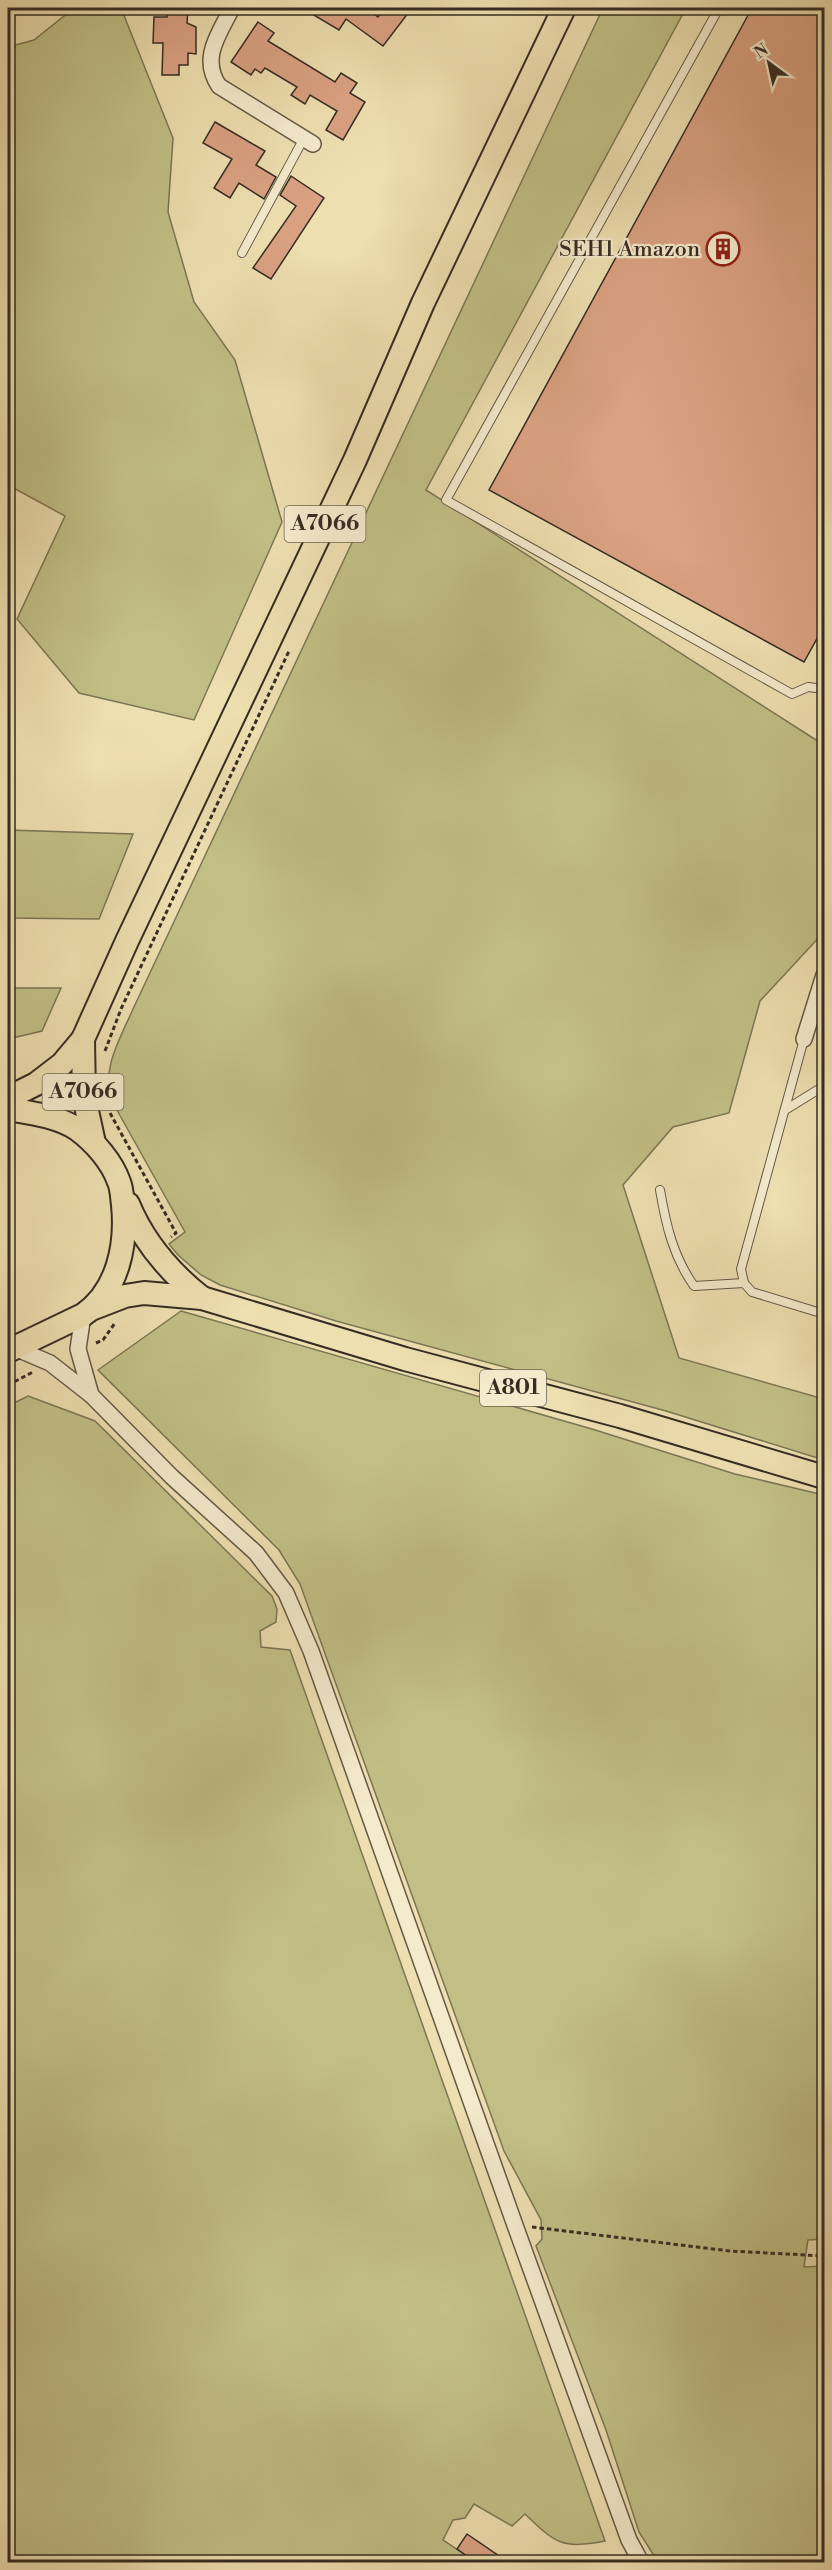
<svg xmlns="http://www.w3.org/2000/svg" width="832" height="2570" font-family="'Libre Bodoni',serif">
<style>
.green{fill:#c1bf86;stroke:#7b7654;stroke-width:1.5}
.building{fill:#daa182;stroke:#352c23;stroke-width:1.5}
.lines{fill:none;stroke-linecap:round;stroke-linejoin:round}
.service-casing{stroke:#635946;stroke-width:10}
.minor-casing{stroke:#635946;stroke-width:18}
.primary-casing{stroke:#352c23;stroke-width:26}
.path{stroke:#352c23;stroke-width:3;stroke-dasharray:4.5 3;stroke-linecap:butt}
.service{stroke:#f4eacc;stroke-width:8}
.minor{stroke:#f4eacc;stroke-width:15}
.primary{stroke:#eedfb0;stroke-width:22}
.labels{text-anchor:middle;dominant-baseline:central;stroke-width:4.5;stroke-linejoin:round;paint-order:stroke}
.shield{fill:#f4eacc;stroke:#6e6556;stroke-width:1.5}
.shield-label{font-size:21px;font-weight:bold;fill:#352c23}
.poi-label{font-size:22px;fill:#352c23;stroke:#f4eacc;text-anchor:end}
</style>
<rect width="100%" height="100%" fill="#eedfb0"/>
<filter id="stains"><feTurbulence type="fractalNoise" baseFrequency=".00333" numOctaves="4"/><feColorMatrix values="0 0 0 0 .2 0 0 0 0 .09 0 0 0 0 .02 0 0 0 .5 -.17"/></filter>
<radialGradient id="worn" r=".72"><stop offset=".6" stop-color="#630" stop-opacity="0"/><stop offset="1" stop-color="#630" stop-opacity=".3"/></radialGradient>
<!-- green -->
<g class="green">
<path d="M 74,8 L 121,8 L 173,138 L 168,212 L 194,302 L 235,360 L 282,522 L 194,720 L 79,693 L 17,619 L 65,516 L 8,485 L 8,47 L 34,40 Z"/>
<path d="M 603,8 L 686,8 L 426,490 L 824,745 L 824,932 L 760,1001 L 729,1113 L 673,1127 L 623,1185 L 679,1358 L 824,1399 L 824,1460 L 666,1411 L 336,1321 L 220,1285 L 201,1275 L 178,1255 L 169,1244 L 185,1232 L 113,1103 C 99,1072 121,1037 133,1009 Z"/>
<path d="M 8,830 L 133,834 L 99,919 L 8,918 Z"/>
<path d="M 8,988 L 61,988 L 42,1031 L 8,1039 Z"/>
<path d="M 181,1311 L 592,1429 L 735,1474 L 824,1495 L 824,2239 L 808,2240 L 804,2267 L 824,2266 L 824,2562 L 658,2562 L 639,2532 L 606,2430 L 536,2246 L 542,2239 L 541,2220 L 504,2151 L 300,1584 L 279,1550 L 98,1370 Z"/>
<path d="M 28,1396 L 95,1421 L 272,1596 L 277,1609 L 276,1622 L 260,1631 L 261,1647 L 290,1650 L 605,2541 C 562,2549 556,2544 525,2514 L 512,2526 L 474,2504 L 465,2518 L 453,2520 L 443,2540 L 476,2562 L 8,2562 L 8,1406 Z"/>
</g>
<!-- building -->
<g class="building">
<path d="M 168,8 L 188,8 L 187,23 L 196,27 L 196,54 L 188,53 L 188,65 L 179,65 L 179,75 L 162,75 L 163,43 L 153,43 L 154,17 L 167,17 Z"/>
<path d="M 302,8 L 366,8 L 378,17 L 385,8 L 412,8 L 383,46 L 346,19 L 339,30 Z"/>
<path d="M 752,8 L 825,8 L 825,624 L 804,662 L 489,490 Z"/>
<path d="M 258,22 L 274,33 L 268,41 L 335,82 L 341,73 L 357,83 L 350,93 L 365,102 L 343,140 L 326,130 L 337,111 L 310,95 L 305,104 L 291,95 L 297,87 L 265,68 L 261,73 L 255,69 L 251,75 L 231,62 Z"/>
<path d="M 215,122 L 265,151 L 256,165 L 276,177 L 264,199 L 239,183 L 230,198 L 214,188 L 232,159 L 203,143 Z"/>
<path d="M 291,176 L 324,198 L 271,279 L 253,268 L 296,206 L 280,195 Z"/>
<path d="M 467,2534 L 508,2562 L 476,2562 L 457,2549 Z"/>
</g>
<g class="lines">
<!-- service casing -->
<g class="service-casing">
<g id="service">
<path d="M 719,8 L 446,500 L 792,694 L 808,687 L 824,689"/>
<path d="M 242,253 L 304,138"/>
<path d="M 804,1039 L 741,1269 L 744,1283 L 752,1292 L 824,1314"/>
<path d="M 785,1110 L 824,1086"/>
<path d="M 660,1190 C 666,1225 673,1256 694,1286 L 744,1283"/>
</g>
</g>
<!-- minor casing -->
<g class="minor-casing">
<g id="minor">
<path d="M 232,8 C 219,34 200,58 219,86 L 313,144"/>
<path d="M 804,1039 L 824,975"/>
<path d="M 83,1315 L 78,1349 L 91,1395"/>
<path d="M 15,1348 L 50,1363 L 91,1395 L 172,1477 L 256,1553 L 286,1593 L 311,1651 L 516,2228 L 629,2540 L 641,2562"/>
</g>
</g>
<!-- primary casing -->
<g class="primary-casing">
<g id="primary">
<path d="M 83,1039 L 84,1097 L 94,1143"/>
<path d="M 8,1098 L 36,1084 L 62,1064 L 83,1039 L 127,941 L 355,460 L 423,303 L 564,8"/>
<path d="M 8,1109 C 31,1113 57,1116 77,1129 C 95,1142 112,1162 119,1182 C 122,1189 122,1198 123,1205 C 127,1245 118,1291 83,1315 L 8,1351"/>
<path d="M 128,1204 C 144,1243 169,1272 202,1298"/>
<path d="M 94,1308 L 125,1296 L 144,1293 L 202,1298 L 405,1359 L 620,1416 L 824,1477"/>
</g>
</g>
<!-- path -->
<g class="path">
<path d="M 584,14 L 588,8"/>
<path d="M 105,1051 L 121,1009 L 289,651"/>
<path d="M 110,1113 L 176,1233 L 171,1237"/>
<path d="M 96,1343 L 103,1340 L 115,1323"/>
<path d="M 8,1385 L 33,1372"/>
<path d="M 532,2227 L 730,2251 L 824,2256"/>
</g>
<!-- service -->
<use href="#service" class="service"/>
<!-- minor -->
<use href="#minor" class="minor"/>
<!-- primary -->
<use href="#primary" class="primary"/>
</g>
<!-- icons -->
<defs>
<g id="building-ring" transform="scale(1.725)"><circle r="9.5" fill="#f4eacc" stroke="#8f2418" stroke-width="1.5"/><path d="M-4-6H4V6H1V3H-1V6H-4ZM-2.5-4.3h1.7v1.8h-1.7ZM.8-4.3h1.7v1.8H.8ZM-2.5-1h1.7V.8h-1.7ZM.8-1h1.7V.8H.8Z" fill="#8f2418"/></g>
</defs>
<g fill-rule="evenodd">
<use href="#building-ring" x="723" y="249"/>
</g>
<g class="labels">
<!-- shield labels -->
<g class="shield">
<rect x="284.5" y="506" width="81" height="36" rx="4.5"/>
<rect x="42.5" y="1074" width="81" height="36" rx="4.5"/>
<rect x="480" y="1370" width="66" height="36" rx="4.5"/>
</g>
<g class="shield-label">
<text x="325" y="524">A7066</text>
<text x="83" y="1092">A7066</text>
<text x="513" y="1388">A801</text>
</g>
<!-- poi labels -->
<g class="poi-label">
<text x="700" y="249">SEH1 Amazon</text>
</g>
</g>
<!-- margin -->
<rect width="832" height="2570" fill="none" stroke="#eedfb0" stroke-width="30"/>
<rect x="9" y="9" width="814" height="2552" fill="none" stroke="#352c23" stroke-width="3"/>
<rect x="15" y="15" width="802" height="2540" fill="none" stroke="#352c23" stroke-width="1.5"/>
<!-- north arrow -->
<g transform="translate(769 63) rotate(327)" stroke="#f4eacc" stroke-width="4.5" paint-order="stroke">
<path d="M0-4.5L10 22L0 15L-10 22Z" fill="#352c23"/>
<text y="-9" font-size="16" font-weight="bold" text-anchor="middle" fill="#352c23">N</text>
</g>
<rect width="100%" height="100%" filter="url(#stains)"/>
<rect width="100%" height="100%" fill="url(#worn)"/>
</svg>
